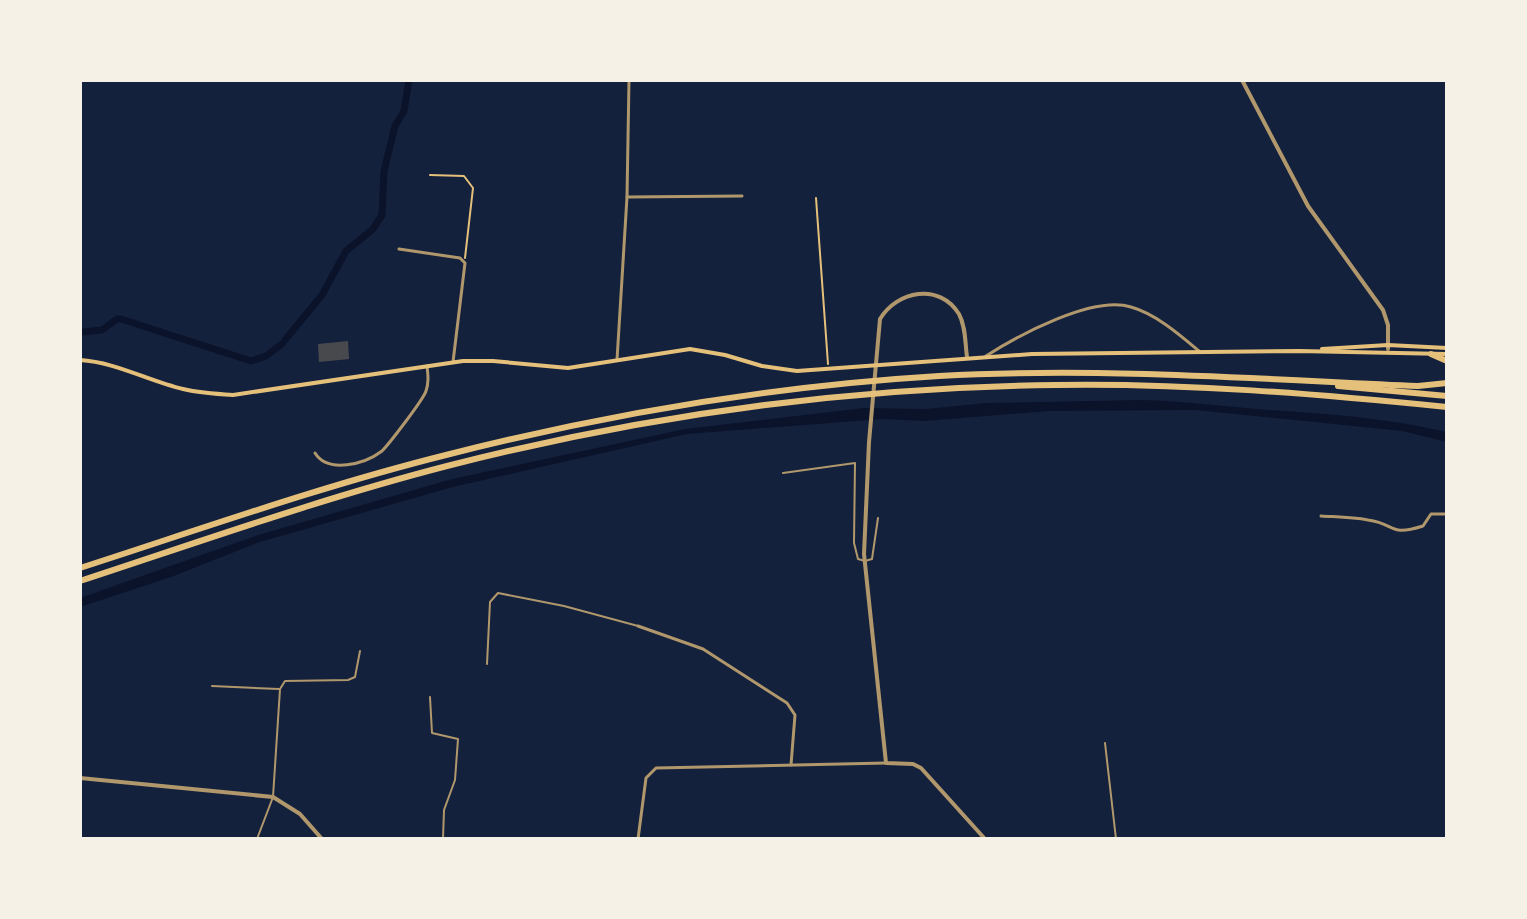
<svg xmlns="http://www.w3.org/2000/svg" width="1527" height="919" font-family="Roboto,sans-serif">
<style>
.water{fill:#0b132b}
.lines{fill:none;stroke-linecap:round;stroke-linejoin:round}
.canal{stroke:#0b132b;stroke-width:7}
.building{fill:#48494c}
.path{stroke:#e5c07b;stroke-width:2}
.service{stroke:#b1986c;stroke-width:2}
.minor{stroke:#b1986c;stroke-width:3}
.tertiary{stroke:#b1986c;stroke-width:4}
.secondary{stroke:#e5c07b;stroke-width:4}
.motorway{stroke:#e5c07b;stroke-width:6}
</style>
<rect width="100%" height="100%" fill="#14213d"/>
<!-- water -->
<path class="water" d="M 1141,400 C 1185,401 1227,407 1270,410 C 1330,414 1388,418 1447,432 L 1447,442 L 1402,431 L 1195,410 L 1051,411 L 924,421 L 883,419 L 687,434 L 453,487 L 260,542 L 171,577 L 80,607 L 80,598 L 258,535 L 452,479 L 685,429 L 864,408 L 926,409 L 986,403 Z"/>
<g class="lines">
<!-- canal -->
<g class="canal">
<path d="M 83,332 L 102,330 L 117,319 L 121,319 L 251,361 L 266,356 L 282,344"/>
<path d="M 285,340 L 322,295 L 346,251 L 373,229 L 382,215 L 384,171 L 395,126 L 404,111 L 409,80"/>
</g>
</g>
<!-- building -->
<path class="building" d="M 348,341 L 349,359 L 319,362 L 318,344 Z"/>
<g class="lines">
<!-- path -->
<g class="path">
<path d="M 430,175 L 464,176 L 473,188 L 465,258"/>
<path d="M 816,198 L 828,364"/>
</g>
<!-- service -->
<g class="service">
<path d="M 783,473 L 855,463 L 854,543 L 858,559 L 865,561 L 872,559 L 878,518"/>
<path d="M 487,664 L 490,602 L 498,593 L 564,606 L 638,626"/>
<path d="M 212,686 L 279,689"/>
<path d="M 430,697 L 432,733 L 458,739 L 455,780 L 444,810 L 443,839"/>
<path d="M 1105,743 L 1116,839"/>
<path d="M 257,839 L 273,797 L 280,689 L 285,681 L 348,680 L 355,677 L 360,651"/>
</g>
<!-- minor -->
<g class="minor">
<path d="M 627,197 L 742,196"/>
<path d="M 399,249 L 460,258 L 465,263 L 453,362"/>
<path d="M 986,356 C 1019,335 1093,295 1131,307 C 1156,314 1180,335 1199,351"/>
<path d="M 617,360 L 627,197 L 629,80"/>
<path d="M 315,453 C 328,474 365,464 382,451 C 389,444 423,400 426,391 C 429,382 428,375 427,366"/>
<path d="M 1321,516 C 1337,517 1352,517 1368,520 C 1397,524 1388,537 1423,526 L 1431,514 L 1447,514"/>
<path d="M 638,626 L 703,649 L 787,703 L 795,715 L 791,765"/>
<path d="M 638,839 L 646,778 L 656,768 L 886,763"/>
</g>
<!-- tertiary -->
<g class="tertiary">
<path d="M 1242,80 L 1308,206 L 1383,310 L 1388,325 L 1388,349"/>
<path d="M 967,357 C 965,343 966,327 959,314 C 939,282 897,291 880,319 L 869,442 L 864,554 L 886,763 L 913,764 L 921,768 L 985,839"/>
<path d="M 80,778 L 273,797 L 300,814 L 322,839"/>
</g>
<!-- secondary -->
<g class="secondary">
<path d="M 1322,349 L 1388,345 L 1447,348"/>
<path d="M 80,360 C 115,362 149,381 183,389 C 200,393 216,394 233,395 L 463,361 L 493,361 L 568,368 L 690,349 L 725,355 L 762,366 L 797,371 L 1032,354 L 1299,351 L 1447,354"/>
</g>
<!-- motorway -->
<g class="motorway">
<path d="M 1431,354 L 1447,361"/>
<path d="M 1338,386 L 1447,396"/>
<path d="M 80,568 C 201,529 322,486 446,455 C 607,414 773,386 939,376 C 1099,367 1259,379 1418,386 L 1447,383"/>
<path d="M 80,581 C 202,541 323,498 447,466 C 646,415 851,387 1056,385 C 1187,383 1317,394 1447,407"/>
</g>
</g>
<!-- border -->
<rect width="1527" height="919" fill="none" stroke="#f6f1e7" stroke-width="164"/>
</svg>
